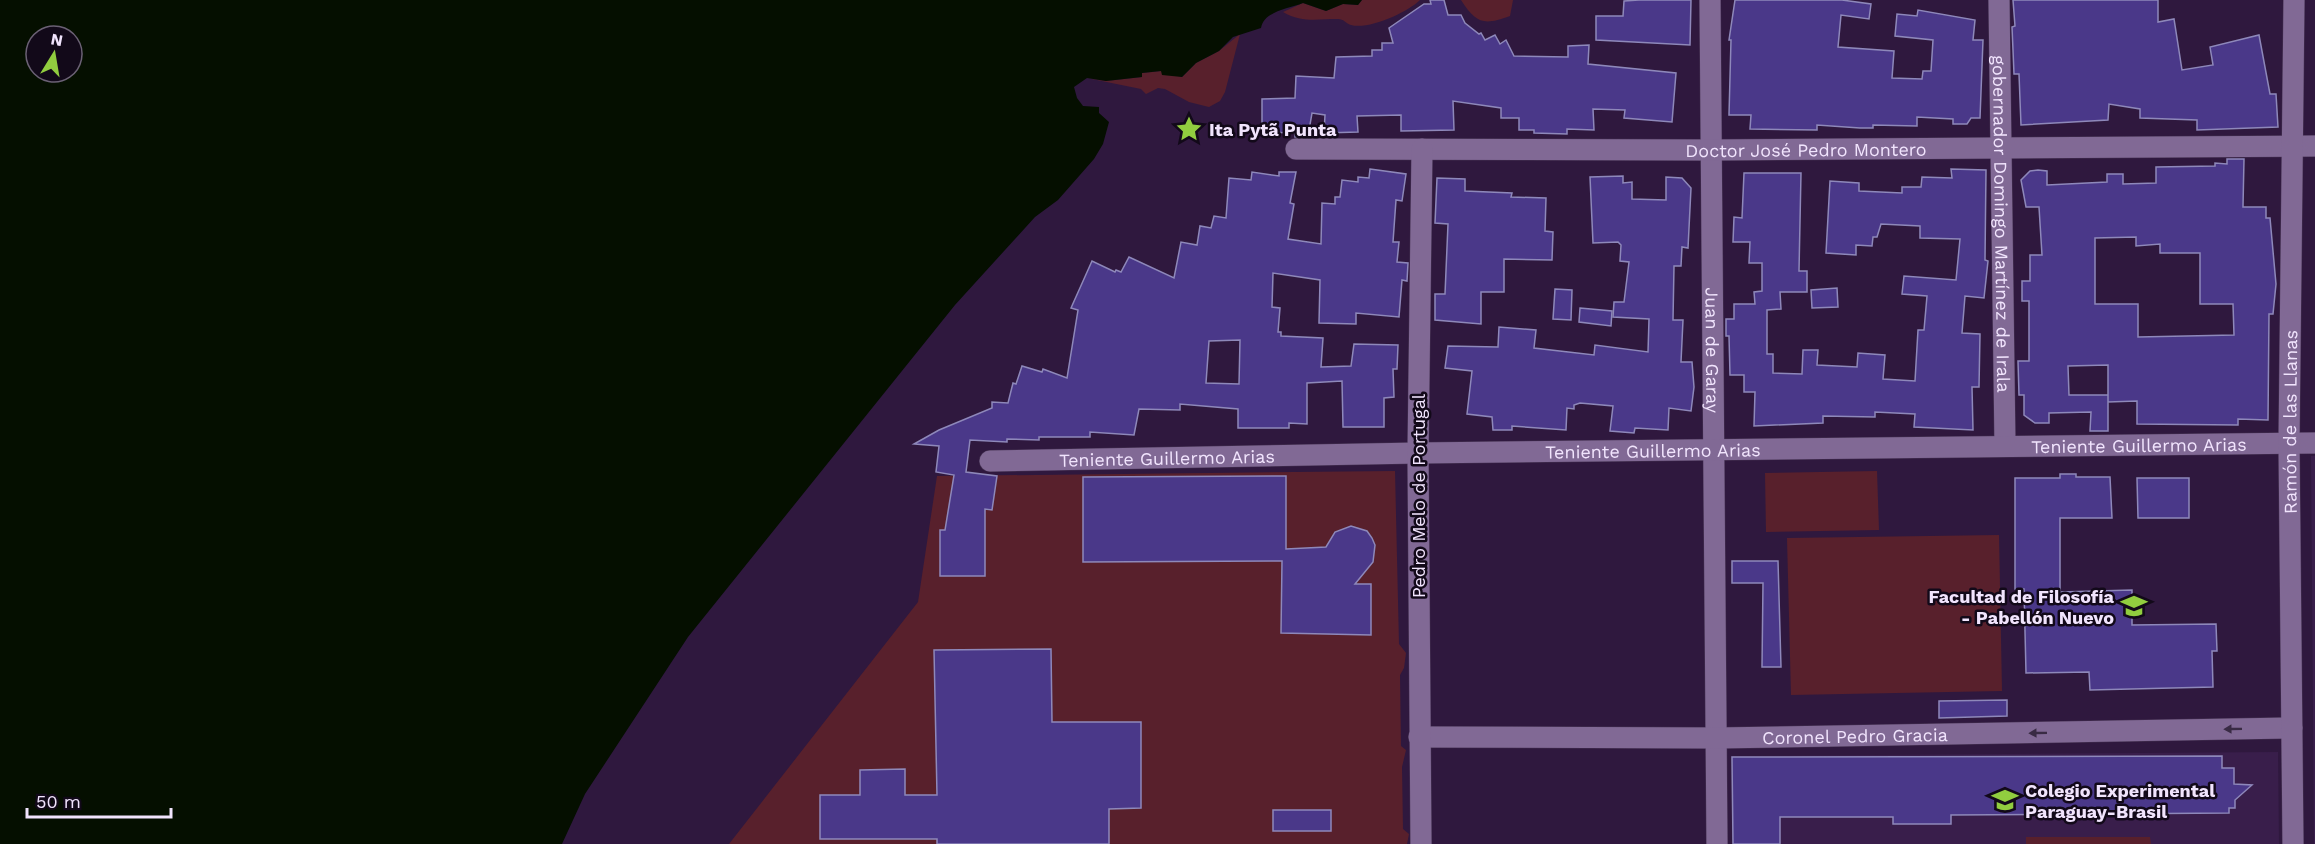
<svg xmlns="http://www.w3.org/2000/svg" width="2315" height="844" font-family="'Work Sans',sans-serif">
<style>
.built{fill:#391e4b}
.green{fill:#58202c}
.water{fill:#050f00;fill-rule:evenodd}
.building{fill:#4a3889;stroke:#8e88ba;stroke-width:1.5;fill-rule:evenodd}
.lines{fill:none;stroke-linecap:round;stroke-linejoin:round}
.minor-casing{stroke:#473454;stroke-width:22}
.minor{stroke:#816995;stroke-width:21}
.oneway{fill:#392b44}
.labels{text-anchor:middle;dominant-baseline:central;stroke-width:5;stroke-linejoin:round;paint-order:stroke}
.poi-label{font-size:18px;font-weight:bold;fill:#f1e4fd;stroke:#120919;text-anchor:start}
.street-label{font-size:18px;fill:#f1e4fd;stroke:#120919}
</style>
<rect width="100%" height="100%" fill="#2f183e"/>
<!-- built -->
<g class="built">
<path d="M 2311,456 L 2315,456 L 2315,844 L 2314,844 Z"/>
<path d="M 2278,752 L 2279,844 L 1732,844 L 1731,756 Z"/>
</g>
<!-- green -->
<g class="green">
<path d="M 1362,0 L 1420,0 C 1408,12 1369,30 1351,25 C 1345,23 1344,19 1338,19 C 1317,19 1302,23 1283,12 L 1303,3 L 1326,11 L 1343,4 L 1358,5 Z"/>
<path d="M 1461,0 L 1513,0 L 1510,16 C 1483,26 1476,23 1461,0 Z"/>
<path d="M 1240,34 L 1225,92 L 1220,101 L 1209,107 L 1189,102 L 1165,89 L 1158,88 L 1146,94 L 1141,89 L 1087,78 L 1106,81 L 1142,77 L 1142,73 L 1161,71 L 1182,77 L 1196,63 L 1219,51 Z"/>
<path d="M 1395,471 L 1399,644 L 1406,653 L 1404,668 L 1400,675 L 1401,746 L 1406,750 L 1402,767 L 1403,829 L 1409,834 L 1407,844 L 729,844 L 918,602 L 937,476 Z"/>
<path d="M 1877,471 L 1879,530 L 1766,532 L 1765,473 Z"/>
<path d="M 1999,535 L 2002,691 L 1791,695 L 1787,538 Z"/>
<path d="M 2026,837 L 2150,837 L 2151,844 L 2026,844 Z"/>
</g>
<!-- water -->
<path class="water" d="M 0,0 L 1362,0 L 1358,5 L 1343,4 L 1326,11 L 1303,3 C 1288,9 1264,11 1261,28 L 1233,37 L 1219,51 L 1196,63 L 1182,77 L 1162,75 L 1161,71 L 1142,73 L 1142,77 L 1106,81 L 1087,78 L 1074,87 L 1077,98 L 1083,106 L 1099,107 L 1099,113 L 1109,122 L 1103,144 L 1094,159 L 1058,200 L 1035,217 L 955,305 L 688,637 L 585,794 L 562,844 L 0,844 ZM 36,36 L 72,36 L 72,72 L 36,72 Z"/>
<!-- building -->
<g class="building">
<path d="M 1430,0 L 1444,0 L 1448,15 L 1461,15 L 1465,23 L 1479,34 L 1481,33 L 1485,40 L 1495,35 L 1500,44 L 1506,40 L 1514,56 L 1568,57 L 1568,46 L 1589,45 L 1588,64 L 1676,73 L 1672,122 L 1624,118 L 1625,110 L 1593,109 L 1594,130 L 1567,129 L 1567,134 L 1534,133 L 1534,130 L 1519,130 L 1519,118 L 1501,118 L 1501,108 L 1453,101 L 1454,130 L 1401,131 L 1401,115 L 1357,116 L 1358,132 L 1324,133 L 1325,115 L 1312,113 L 1308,136 L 1295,137 L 1295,133 L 1262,132 L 1262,99 L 1295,98 L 1296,76 L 1334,78 L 1336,57 L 1372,56 L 1372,50 L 1382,50 L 1382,43 L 1393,43 L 1389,28 L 1424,4 L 1431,4 Z"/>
<path d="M 1639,0 L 1691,0 L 1690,45 L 1596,40 L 1596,16 L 1623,16 L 1624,1 Z"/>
<path d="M 1735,0 L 1842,0 L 1871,4 L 1869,19 L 1841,15 L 1838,47 L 1894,51 L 1892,78 L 1922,79 L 1923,71 L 1931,71 L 1933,40 L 1895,36 L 1897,14 L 1917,16 L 1918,10 L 1975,20 L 1973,40 L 1983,40 L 1980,118 L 1971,118 L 1967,124 L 1953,124 L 1953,119 L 1917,117 L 1917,126 L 1873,125 L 1873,128 L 1860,128 L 1817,125 L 1817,130 L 1750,129 L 1751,115 L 1729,115 L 1731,40 L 1729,40 Z"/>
<path d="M 2013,0 L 2158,0 L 2158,22 L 2174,19 L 2182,70 L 2213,65 L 2210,47 L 2259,35 L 2270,94 L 2276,94 L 2278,127 L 2197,130 L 2197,120 L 2140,118 L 2140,109 L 2109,104 L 2108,120 L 2021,125 L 2019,74 L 2014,74 L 2013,50 L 2012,27 L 2015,26 Z"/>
<path d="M 2227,159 L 2244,159 L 2243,207 L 2266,207 L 2266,218 L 2270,218 L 2276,284 L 2273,314 L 2269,314 L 2268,420 L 2238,419 L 2238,425 L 2137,424 L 2137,401 L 2108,402 L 2108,365 L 2068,366 L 2069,395 L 2108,395 L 2108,431 L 2090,431 L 2091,412 L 2049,413 L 2049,423 L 2035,423 L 2024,415 L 2024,395 L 2019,395 L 2018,361 L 2029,361 L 2029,301 L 2022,301 L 2022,281 L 2030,281 L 2030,255 L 2042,255 L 2039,207 L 2026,207 L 2021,180 L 2030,171 L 2038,170 L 2047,171 L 2047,185 L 2107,182 L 2107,174 L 2123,174 L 2123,184 L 2156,183 L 2156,167 L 2215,166 L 2215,163 L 2227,164 ZM 2136,237 L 2136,246 L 2160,244 L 2160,253 L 2200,253 L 2200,304 L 2233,304 L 2234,335 L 2138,337 L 2138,304 L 2095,304 L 2095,238 Z"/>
<path d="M 1370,169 L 1406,174 L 1402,201 L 1396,200 L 1393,242 L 1399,242 L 1397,262 L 1408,263 L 1407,281 L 1402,280 L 1399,317 L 1356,313 L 1356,324 L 1319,323 L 1320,280 L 1273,273 L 1272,307 L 1280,308 L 1278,332 L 1281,332 L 1281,336 L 1323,338 L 1321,367 L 1351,366 L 1354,344 L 1398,345 L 1397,369 L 1393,369 L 1394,397 L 1384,398 L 1384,427 L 1343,427 L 1342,381 L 1307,383 L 1307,424 L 1289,423 L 1289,428 L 1238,428 L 1238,409 L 1180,404 L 1180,410 L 1139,409 L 1134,435 L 1090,432 L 1090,437 L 1039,437 L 1039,440 L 1007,439 L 1007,442 L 970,440 L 966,472 L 997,476 L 992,510 L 985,509 L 985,576 L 940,576 L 940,530 L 945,530 L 954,475 L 936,472 L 939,446 L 914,444 L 939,430 L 992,408 L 992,402 L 1008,403 L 1013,383 L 1016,384 L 1022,366 L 1042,372 L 1043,369 L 1067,378 L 1078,310 L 1071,308 L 1092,261 L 1115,272 L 1116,270 L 1121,272 L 1129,257 L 1174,278 L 1181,242 L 1197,245 L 1200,226 L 1211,228 L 1214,216 L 1226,218 L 1229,178 L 1251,180 L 1252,172 L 1279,176 L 1279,172 L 1296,172 L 1290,203 L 1294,204 L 1288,239 L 1321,244 L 1322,203 L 1335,204 L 1335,197 L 1340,197 L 1342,180 L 1358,182 L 1358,177 L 1369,178 ZM 1240,340 L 1239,384 L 1206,383 L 1209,341 Z"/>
<path d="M 1951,169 L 1986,170 L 1985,260 L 1988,261 L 1984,298 L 1965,296 L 1962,333 L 1980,334 L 1979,387 L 1972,387 L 1973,430 L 1914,427 L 1915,414 L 1875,412 L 1875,417 L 1823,416 L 1823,423 L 1754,426 L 1755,392 L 1744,392 L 1744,375 L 1730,375 L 1729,336 L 1726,336 L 1726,319 L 1734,319 L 1734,304 L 1755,304 L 1754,292 L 1762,291 L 1762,263 L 1749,263 L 1750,242 L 1733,242 L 1734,217 L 1742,218 L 1744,173 L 1801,173 L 1799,271 L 1807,271 L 1807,292 L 1780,292 L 1781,309 L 1767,310 L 1767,354 L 1773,354 L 1773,373 L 1802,374 L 1803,350 L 1818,350 L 1817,365 L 1857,367 L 1858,353 L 1885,355 L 1883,379 L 1915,381 L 1918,330 L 1924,330 L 1927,296 L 1902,294 L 1904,276 L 1956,280 L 1960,239 L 1920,238 L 1920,226 L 1881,224 L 1877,237 L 1873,237 L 1872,246 L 1856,245 L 1856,255 L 1826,253 L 1830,181 L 1859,183 L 1859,191 L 1902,193 L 1902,187 L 1921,187 L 1922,177 L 1952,178 Z"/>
<path d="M 1623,176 L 1623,183 L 1632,182 L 1632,199 L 1666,200 L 1666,177 L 1682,178 L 1691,188 L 1688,248 L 1682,247 L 1681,266 L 1674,266 L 1673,320 L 1683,320 L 1681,362 L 1692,362 L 1694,387 L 1691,411 L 1669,408 L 1668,430 L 1635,428 L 1634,433 L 1610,431 L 1613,406 L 1580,403 L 1574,405 L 1574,409 L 1567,408 L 1566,430 L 1512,426 L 1512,430 L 1493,430 L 1492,417 L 1467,414 L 1472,371 L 1445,368 L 1448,346 L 1498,347 L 1499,327 L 1536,330 L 1534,348 L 1594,355 L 1595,345 L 1648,352 L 1649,319 L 1613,317 L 1614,302 L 1624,302 L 1629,262 L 1620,261 L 1621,245 L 1618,242 L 1593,243 L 1590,177 Z"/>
<path d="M 1437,178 L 1465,179 L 1465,191 L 1512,193 L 1511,197 L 1546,198 L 1545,231 L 1553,232 L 1552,260 L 1504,259 L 1504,292 L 1481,292 L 1481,324 L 1435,320 L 1435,294 L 1445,294 L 1448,224 L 1435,223 Z"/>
<path d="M 1837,288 L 1838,307 L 1812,308 L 1811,290 Z"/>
<path d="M 1555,289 L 1572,290 L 1571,320 L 1553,319 Z"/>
<path d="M 1580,308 L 1612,311 L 1611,326 L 1579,322 Z"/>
<path d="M 2060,474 L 2076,474 L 2076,477 L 2110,477 L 2112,518 L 2060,518 L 2060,592 L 2132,590 L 2132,625 L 2216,624 L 2217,651 L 2212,651 L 2213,687 L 2090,690 L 2089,672 L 2026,673 L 2024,589 L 2015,589 L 2015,478 L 2060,478 Z"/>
<path d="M 1286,476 L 1286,549 L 1326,547 L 1335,532 L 1351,526 L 1367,531 L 1372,538 L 1375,545 L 1373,562 L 1355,584 L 1371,584 L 1371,635 L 1281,633 L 1282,561 L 1083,562 L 1083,477 Z"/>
<path d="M 2137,478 L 2189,478 L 2189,518 L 2138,518 Z"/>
<path d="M 1732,561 L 1778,561 L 1781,667 L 1762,667 L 1763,583 L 1732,583 Z"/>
<path d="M 1051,649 L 1052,722 L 1141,722 L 1141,808 L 1109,809 L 1109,844 L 937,844 L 937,839 L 820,839 L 820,795 L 860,795 L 860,770 L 905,769 L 905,795 L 937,795 L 934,650 Z"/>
<path d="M 2007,700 L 2007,716 L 1939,718 L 1939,701 Z"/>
<path d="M 2222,756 L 2222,768 L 2234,768 L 2234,784 L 2252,785 L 2235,800 L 2235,808 L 2229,808 L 2229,813 L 1951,815 L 1951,824 L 1893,824 L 1893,817 L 1780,817 L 1780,844 L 1733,844 L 1732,757 Z"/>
<rect x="1273" y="810" width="58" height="21"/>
</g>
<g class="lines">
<!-- minor casing -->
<g class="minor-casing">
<g id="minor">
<path id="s1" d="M 1710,0 L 1717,844"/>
<path id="s2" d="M 1999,0 L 2005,446"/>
<path id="s3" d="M 1296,149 L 1711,150 L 2315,146"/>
<path id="s4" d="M 990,461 L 1418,453 L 2315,443"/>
<path id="s5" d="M 1419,737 L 1717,738 L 2292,728"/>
<path d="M 1421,844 L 1418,453 L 1422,149"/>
<path id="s6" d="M 2293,844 L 2289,443 L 2294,0"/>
</g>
</g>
<!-- minor -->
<use href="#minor" class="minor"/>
</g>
<!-- one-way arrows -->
<defs><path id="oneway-solid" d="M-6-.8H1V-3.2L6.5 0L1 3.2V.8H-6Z" transform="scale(1.5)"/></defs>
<g class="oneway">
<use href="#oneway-solid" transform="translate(2233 729) rotate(179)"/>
<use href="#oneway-solid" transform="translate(2038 733) rotate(179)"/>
</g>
<!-- icons -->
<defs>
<g id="sight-bare" transform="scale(2.07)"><path d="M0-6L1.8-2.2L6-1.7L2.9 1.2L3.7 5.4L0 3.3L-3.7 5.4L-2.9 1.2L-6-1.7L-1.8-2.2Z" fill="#91cd3f" stroke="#120919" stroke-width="2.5" paint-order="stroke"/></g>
<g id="school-bare" transform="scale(2.07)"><path d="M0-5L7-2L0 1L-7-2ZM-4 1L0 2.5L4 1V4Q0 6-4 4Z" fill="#91cd3f" stroke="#120919" stroke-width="2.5" paint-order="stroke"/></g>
<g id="university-bare" transform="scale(2.07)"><path d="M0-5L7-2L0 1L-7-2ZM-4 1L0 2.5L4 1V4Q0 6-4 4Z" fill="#91cd3f" stroke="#120919" stroke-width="2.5" paint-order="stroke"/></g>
</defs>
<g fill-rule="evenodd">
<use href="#sight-bare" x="1189" y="129"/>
<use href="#school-bare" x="2134" y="606"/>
<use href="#university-bare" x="2005" y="800"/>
</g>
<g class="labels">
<!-- poi labels -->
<g class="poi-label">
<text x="1209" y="129">Ita Pytã Punta</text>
<text x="2114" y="596" text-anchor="end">Facultad de Filosofía<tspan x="2114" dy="21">- Pabellón Nuevo</tspan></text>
<text x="2025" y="790">Colegio Experimental<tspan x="2025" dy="21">Paraguay-Brasil</tspan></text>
</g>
<!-- street labels -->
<g class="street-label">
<text stroke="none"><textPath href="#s3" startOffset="510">Doctor José Pedro Montero</textPath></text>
<text stroke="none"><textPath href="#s2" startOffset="224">gobernador Domingo Martínez de Irala</textPath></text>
<text stroke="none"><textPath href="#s1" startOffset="350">Juan de Garay</textPath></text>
<text stroke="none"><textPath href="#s6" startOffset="422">Ramón de las Llanas</textPath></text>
<text stroke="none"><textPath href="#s4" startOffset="1149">Teniente Guillermo Arias</textPath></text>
<text stroke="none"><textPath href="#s4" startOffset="663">Teniente Guillermo Arias</textPath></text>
<text stroke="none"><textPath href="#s4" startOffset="177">Teniente Guillermo Arias</textPath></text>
<text transform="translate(1418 496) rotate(-90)">Pedro Melo de Portugal</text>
<text stroke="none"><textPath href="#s5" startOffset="436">Coronel Pedro Gracia</textPath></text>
</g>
</g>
<!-- north arrow -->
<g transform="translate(54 54) rotate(11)"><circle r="28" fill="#120919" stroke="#6b6174" stroke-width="1.5"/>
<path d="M0-4.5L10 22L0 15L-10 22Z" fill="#91cd3f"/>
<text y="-9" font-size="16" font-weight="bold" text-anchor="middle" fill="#f1e4fd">N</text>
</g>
<!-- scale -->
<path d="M27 808v9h144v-9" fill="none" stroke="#f1e4fd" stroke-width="3"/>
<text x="36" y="808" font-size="18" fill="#f1e4fd" stroke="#120919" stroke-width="4.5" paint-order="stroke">50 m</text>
</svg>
